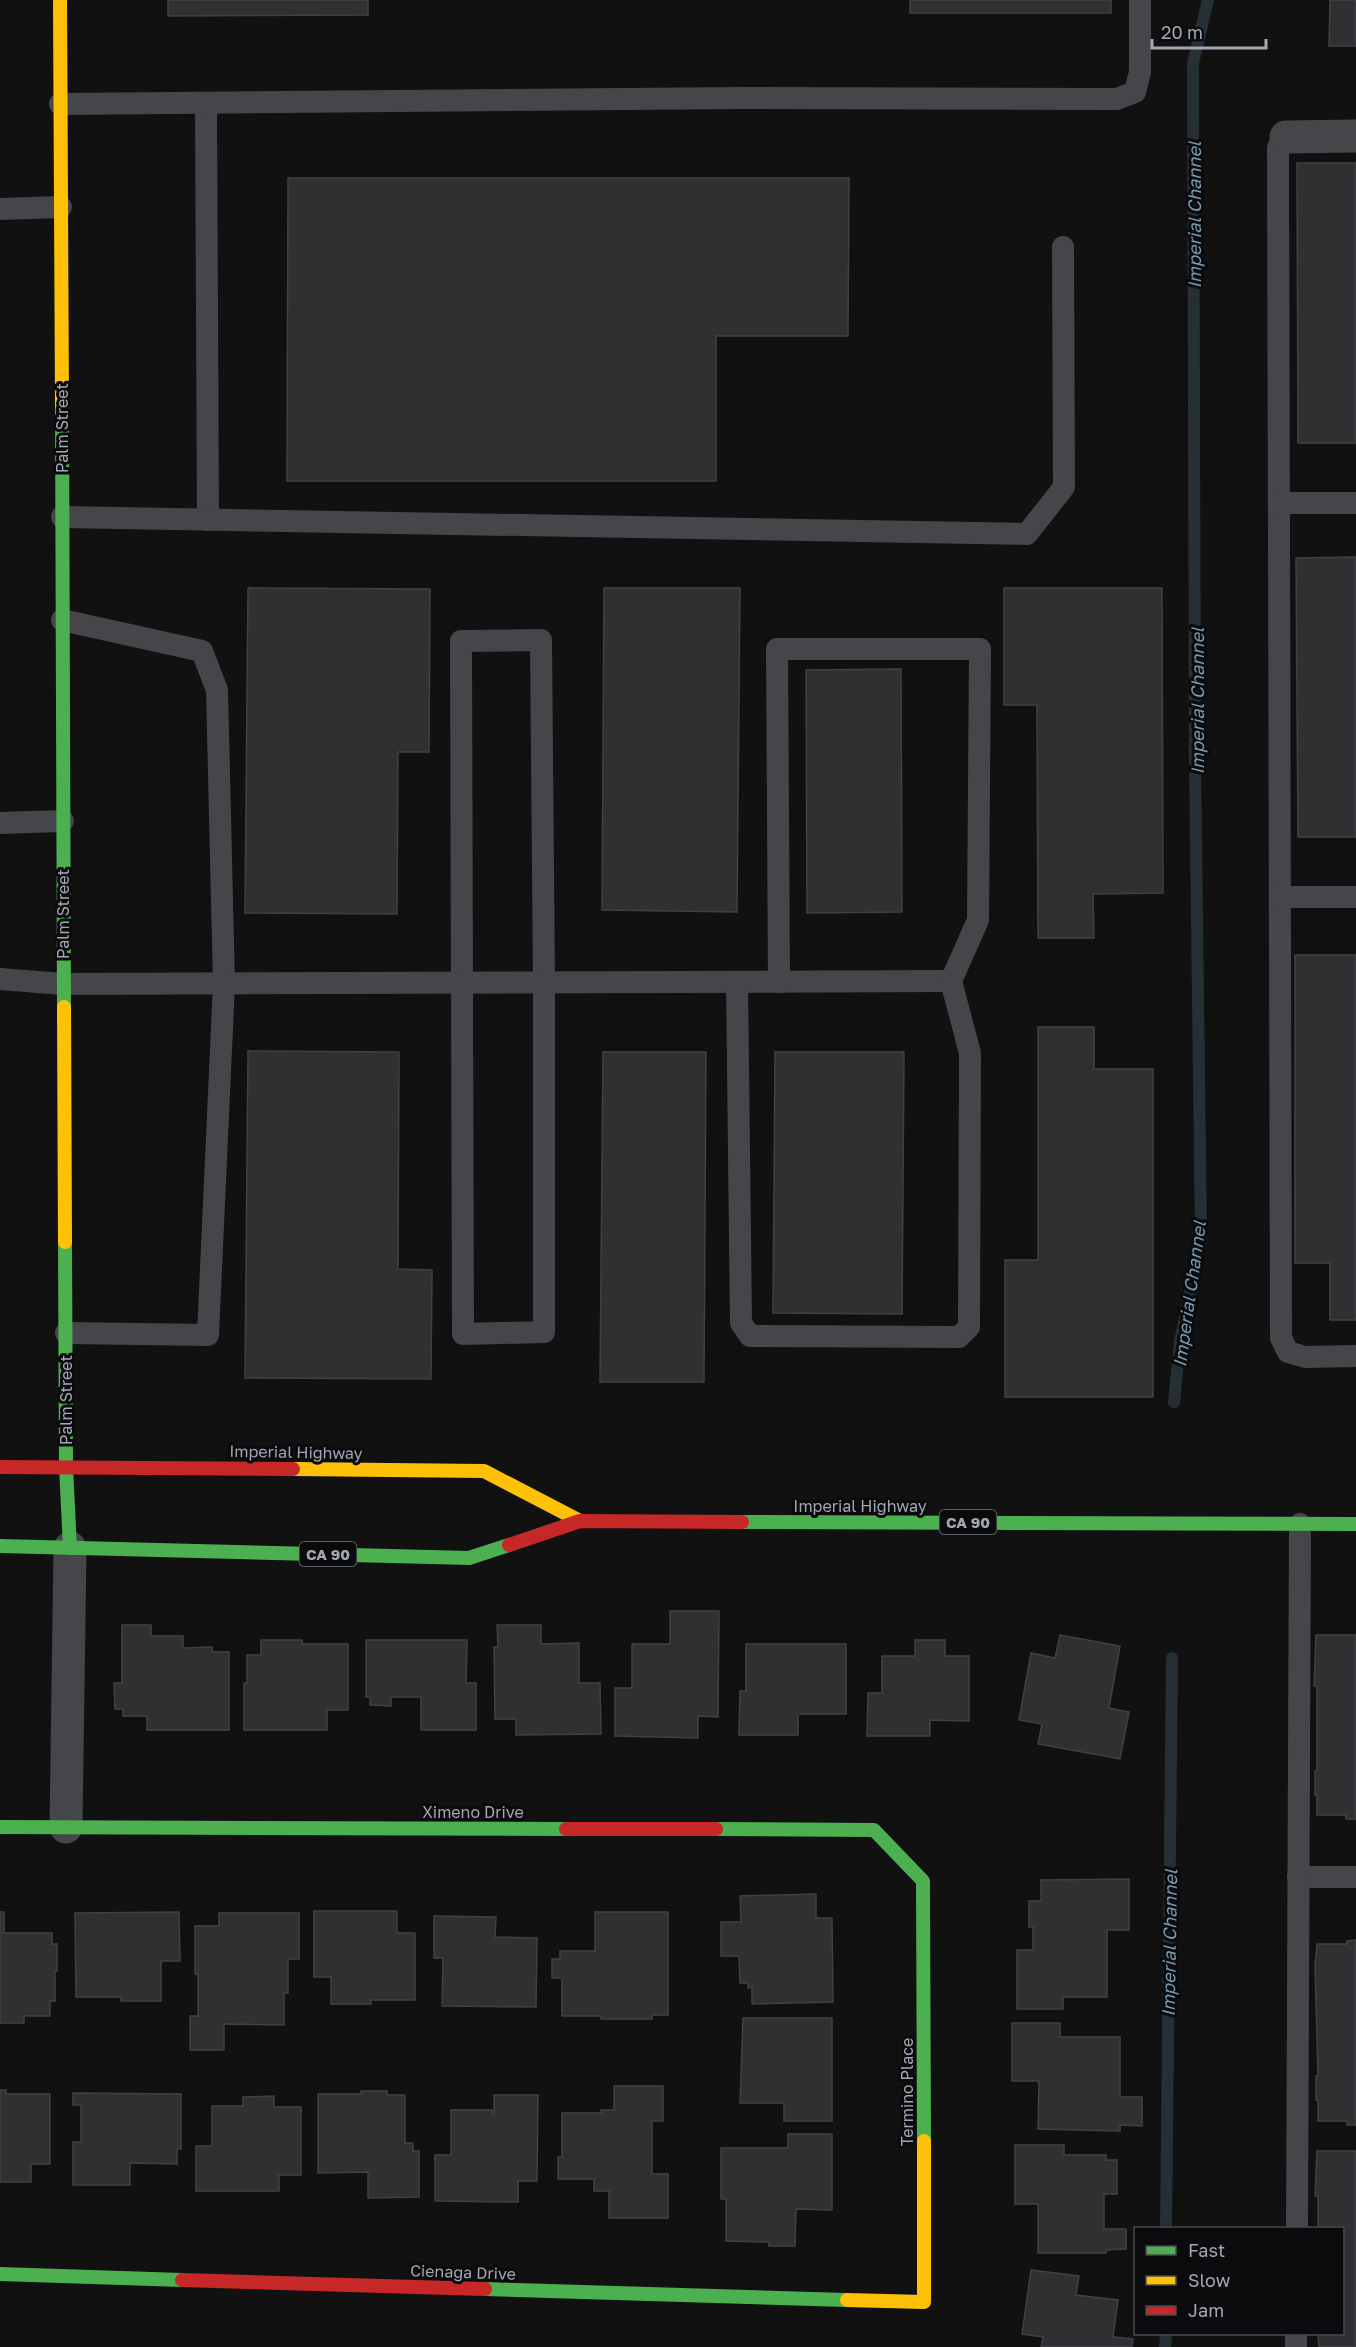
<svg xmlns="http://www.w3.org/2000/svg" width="1356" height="2347" font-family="'Golos Text',sans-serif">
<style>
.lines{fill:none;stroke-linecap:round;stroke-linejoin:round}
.stream{stroke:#262f34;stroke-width:12}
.building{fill:#303032;stroke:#404145;stroke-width:1.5}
.lane{stroke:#45464a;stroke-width:22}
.street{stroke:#45464a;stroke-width:33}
.fast{stroke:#4caf50;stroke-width:14}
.slow{stroke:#ffc107;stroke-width:14}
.jam{stroke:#c62828;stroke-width:14}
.labels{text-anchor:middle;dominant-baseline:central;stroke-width:6;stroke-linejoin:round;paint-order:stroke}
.shield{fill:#0b0b0d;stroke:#747981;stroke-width:1.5}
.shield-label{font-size:15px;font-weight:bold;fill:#a1a8b3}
.street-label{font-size:16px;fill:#a1a8b3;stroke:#0b0b0d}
.water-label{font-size:18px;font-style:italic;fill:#7599b0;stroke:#0b0b0d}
</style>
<rect width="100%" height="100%" fill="#111"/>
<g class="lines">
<!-- stream -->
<g class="stream">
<path d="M 1174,1402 L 1180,1342 L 1201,1239 L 1195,758 L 1193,63 L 1208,0"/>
<path d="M 1166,2228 L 1172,1658"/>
<path d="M 1165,2347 L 1166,2334"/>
</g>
</g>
<!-- building -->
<g class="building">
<path d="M 168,0 L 368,0 L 368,15 L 168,16 Z"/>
<rect x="910" y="0" width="201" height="13"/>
<path d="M 1330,0 L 1356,0 L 1356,46 L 1329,46 Z"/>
<path d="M 1297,163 L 1356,163 L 1356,443 L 1298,443 Z"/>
<path d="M 288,178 L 849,178 L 848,336 L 716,336 L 716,481 L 287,481 Z"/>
<path d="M 1356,557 L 1356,837 L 1298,837 L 1296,558 Z"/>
<path d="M 248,588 L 430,589 L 429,752 L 398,752 L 397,914 L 245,913 Z"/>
<path d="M 604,588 L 740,588 L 737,912 L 602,910 Z"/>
<path d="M 1004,588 L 1162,588 L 1163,893 L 1093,894 L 1094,938 L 1038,938 L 1037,705 L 1004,705 Z"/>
<path d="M 901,669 L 902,912 L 807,913 L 806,670 Z"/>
<path d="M 1295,955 L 1356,955 L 1356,1320 L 1330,1320 L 1330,1263 L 1295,1263 Z"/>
<path d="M 1038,1027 L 1094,1027 L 1094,1069 L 1153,1069 L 1153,1397 L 1005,1397 L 1005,1260 L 1038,1260 Z"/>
<path d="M 248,1051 L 399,1052 L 398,1269 L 432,1270 L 431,1379 L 245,1378 Z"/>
<path d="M 603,1052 L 706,1052 L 704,1382 L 600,1382 Z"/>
<path d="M 775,1052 L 904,1052 L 902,1314 L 773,1313 Z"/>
<path d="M 670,1611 L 719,1611 L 718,1717 L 698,1716 L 698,1738 L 615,1736 L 615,1688 L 632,1688 L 632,1644 L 670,1644 Z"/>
<path d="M 122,1625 L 151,1625 L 151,1636 L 183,1636 L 183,1648 L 212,1647 L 212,1652 L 229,1652 L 229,1730 L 147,1730 L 147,1716 L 123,1716 L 123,1709 L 115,1709 L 114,1683 L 122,1683 Z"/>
<path d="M 497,1625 L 541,1625 L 541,1644 L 579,1643 L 579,1683 L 600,1683 L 601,1734 L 516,1735 L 516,1719 L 495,1719 L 494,1647 L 498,1647 Z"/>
<path d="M 1060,1635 L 1120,1646 L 1109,1708 L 1129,1712 L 1120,1759 L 1038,1744 L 1042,1724 L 1019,1720 L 1031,1653 L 1055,1658 Z"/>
<path d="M 1316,1635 L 1356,1635 L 1356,1819 L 1346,1819 L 1346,1815 L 1317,1815 L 1317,1795 L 1315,1795 L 1315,1771 L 1317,1771 L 1317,1686 L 1314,1686 Z"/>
<path d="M 261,1640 L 302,1640 L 302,1644 L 348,1644 L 348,1710 L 327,1710 L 327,1730 L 244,1730 L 244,1683 L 247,1683 L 247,1655 L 261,1655 Z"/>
<path d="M 366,1640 L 467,1640 L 466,1683 L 476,1683 L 476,1730 L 421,1730 L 421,1697 L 391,1697 L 391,1706 L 370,1705 L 370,1697 L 366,1697 Z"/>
<path d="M 915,1640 L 945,1640 L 945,1656 L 969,1656 L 969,1721 L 930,1720 L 930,1736 L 867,1736 L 868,1693 L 882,1693 L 882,1656 L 915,1656 Z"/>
<path d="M 746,1644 L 846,1644 L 846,1714 L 798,1714 L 798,1735 L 739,1735 L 740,1691 L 746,1691 Z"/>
<path d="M 1129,1879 L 1129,1930 L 1107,1930 L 1107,1997 L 1063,1997 L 1063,2009 L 1017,2009 L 1017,1950 L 1033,1950 L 1033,1927 L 1029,1927 L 1029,1901 L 1041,1901 L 1041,1880 Z"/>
<path d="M 816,1894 L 816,1918 L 832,1918 L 833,2002 L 752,2004 L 752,1987 L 748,1988 L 748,1983 L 740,1983 L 739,1956 L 721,1956 L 721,1922 L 741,1922 L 740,1896 Z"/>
<path d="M 314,1911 L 397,1911 L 397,1933 L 415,1933 L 415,2000 L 371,2000 L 371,2004 L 331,2004 L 331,1977 L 314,1977 Z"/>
<path d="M 0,1912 L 4,1912 L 4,1933 L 52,1933 L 52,1944 L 57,1944 L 57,1971 L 55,1971 L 55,2001 L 50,2001 L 50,2016 L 24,2016 L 24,2023 L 0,2023 Z"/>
<path d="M 179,1912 L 180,1961 L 161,1961 L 161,2001 L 121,2001 L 121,1997 L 76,1997 L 75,1913 Z"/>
<path d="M 595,1912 L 668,1912 L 668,2015 L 652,2015 L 652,2019 L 601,2019 L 601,2016 L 562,2016 L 562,1978 L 552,1978 L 552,1959 L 560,1959 L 560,1951 L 595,1951 Z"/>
<path d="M 219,1913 L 299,1913 L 299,1959 L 288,1959 L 288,1993 L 284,1993 L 284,2025 L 224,2024 L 224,2050 L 190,2050 L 190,2016 L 198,2016 L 198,1974 L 195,1974 L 195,1926 L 219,1926 Z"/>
<path d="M 434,1916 L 496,1917 L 495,1937 L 537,1938 L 536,2007 L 442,2006 L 443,1958 L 434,1958 Z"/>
<path d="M 1356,1940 L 1356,2125 L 1347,2125 L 1347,2121 L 1318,2121 L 1318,2100 L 1316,2100 L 1316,2076 L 1318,2076 L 1315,1966 L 1317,1944 L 1347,1944 L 1347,1941 Z"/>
<path d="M 743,2018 L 832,2018 L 832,2121 L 784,2121 L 784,2103 L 740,2103 Z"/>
<path d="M 1012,2023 L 1060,2023 L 1060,2037 L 1120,2037 L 1120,2097 L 1142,2097 L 1142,2126 L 1120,2125 L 1120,2131 L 1038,2129 L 1039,2081 L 1012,2081 Z"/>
<path d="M 614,2086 L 663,2086 L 663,2121 L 652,2121 L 652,2174 L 668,2174 L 668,2218 L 609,2218 L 609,2191 L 594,2191 L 594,2179 L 558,2179 L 558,2157 L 562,2157 L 562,2113 L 601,2113 L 601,2110 L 614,2110 Z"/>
<path d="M 0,2090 L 6,2090 L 6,2094 L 50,2094 L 50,2164 L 31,2164 L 31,2182 L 0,2182 Z"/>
<path d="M 361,2091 L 387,2091 L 387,2095 L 405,2095 L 405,2143 L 413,2143 L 413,2151 L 419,2151 L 419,2197 L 368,2198 L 368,2172 L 318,2173 L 318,2094 L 361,2094 Z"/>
<path d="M 73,2093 L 181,2094 L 181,2149 L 177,2149 L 177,2164 L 130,2163 L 130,2185 L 73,2185 L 73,2142 L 81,2142 L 81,2105 L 73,2105 Z"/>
<path d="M 494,2095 L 538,2095 L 537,2181 L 518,2181 L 518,2202 L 435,2201 L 435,2155 L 451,2155 L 451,2110 L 492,2110 L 492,2114 L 494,2114 Z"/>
<path d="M 274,2096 L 274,2107 L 301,2107 L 301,2175 L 279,2175 L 279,2191 L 196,2191 L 196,2146 L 212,2146 L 212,2106 L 243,2106 L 243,2097 Z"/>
<path d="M 788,2134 L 832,2134 L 832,2210 L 796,2209 L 795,2246 L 769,2246 L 769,2242 L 726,2241 L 726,2199 L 721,2199 L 721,2148 L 788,2148 Z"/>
<path d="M 1015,2145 L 1064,2145 L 1064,2155 L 1106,2155 L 1106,2160 L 1117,2160 L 1117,2194 L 1104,2194 L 1104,2229 L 1126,2229 L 1126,2249 L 1106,2250 L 1106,2253 L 1038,2253 L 1038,2204 L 1015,2204 Z"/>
<path d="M 1317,2151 L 1356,2151 L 1356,2347 L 1319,2347 L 1318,2334 L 1342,2334 L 1342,2228 L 1318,2228 L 1318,2196 L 1315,2196 Z"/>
<path d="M 1031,2270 L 1079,2276 L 1076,2295 L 1118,2300 L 1113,2337 L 1133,2339 L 1132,2347 L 1041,2347 L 1043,2337 L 1022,2334 Z"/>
</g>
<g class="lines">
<!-- lane -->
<g class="lane">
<path d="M 206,103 L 208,520"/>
<path d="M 60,104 L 740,98 L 1117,99 L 1135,92 L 1140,72 L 1140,0"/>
<path d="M 1286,137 L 1278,147 L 1281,1338 L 1288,1352 L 1305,1357 L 1356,1356"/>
<path d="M 0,209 L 61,207"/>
<path d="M 1279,503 L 1356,503"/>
<path d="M 62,517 L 1027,534 L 1064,487 L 1063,247"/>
<path d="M 62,620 L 202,651 L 217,690 L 224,984 L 208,1335 L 66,1333"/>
<path d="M 541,640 L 544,982 L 544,1332 L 463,1334 L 461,641 Z"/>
<path d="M 0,823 L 63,821"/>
<path d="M 1280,897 L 1356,897"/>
<path d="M 0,979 L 63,984 L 951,981"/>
<path d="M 737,982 L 741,1323 L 750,1336 L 959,1337 L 969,1327 L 970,1053 L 951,981 L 978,920 L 980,649 L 777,649 L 779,982"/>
<path d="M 1298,1877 L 1356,1877"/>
<path d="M 1297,2228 L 1300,1524"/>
<path d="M 1296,2347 L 1296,2334"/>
</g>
<!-- street -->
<g class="street">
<path d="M 1286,137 L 1356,136"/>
<path d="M 66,1827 L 70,1548"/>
</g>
<!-- fast -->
<g class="fast">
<path d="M 62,405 L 64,1007"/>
<path d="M 65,1242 L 66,1467 L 70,1548"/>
<path d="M 742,1522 L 1356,1524"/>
<path d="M 0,1546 L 469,1558 L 509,1545"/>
<path d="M 0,1827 L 566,1829"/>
<path d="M 716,1829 L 874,1830 L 923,1881 L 924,2141"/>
<path d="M 0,2274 L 182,2280"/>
<path d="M 485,2289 L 847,2300"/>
</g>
<!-- slow -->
<g class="slow">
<path d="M 60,0 L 62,405"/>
<path d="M 64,1007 L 65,1242"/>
<path d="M 293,1469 L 484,1471 L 580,1521"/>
<path d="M 847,2300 L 924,2302 L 924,2141"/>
</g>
<!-- jam -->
<g class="jam">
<path d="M 0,1467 L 293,1469"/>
<path d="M 509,1545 L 580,1521 L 742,1522"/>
<path d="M 566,1829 L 716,1829"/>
<path d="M 182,2280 L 485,2289"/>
</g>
</g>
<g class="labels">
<!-- shield labels -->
<g class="shield">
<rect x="939.5" y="1510" width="57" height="24" rx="4.5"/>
<rect x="299.5" y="1542" width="57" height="24" rx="4.5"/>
</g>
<g class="shield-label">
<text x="968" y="1522">CA 90</text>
<text x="328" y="1554">CA 90</text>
</g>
<!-- street labels -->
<g class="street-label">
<text transform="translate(62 428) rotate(-90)">Palm Street</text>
<text transform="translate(63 914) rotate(-90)">Palm Street</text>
<text transform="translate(66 1400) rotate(-90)">Palm Street</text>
<text transform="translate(296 1452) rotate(1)">Imperial Highway</text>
<text x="860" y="1506">Imperial Highway</text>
<text x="473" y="1812">Ximeno Drive</text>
<text transform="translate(907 2092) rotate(-90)">Termino Place</text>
<text transform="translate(463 2272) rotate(2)">Cienaga Drive</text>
</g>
<!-- water labels -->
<g class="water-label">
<text transform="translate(1194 215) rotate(-90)">Imperial Channel</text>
<text transform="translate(1197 701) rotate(-90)">Imperial Channel</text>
<text transform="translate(1189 1294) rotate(-82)">Imperial Channel</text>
<text transform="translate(1169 1943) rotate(-89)">Imperial Channel</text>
</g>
</g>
<!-- legend -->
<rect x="1134" y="2227" width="210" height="108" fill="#0b0b0d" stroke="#474a4f" stroke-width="1.5"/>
<rect x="1146" y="2246" width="30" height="9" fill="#4caf50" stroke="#474a4f" stroke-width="1.5"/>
<text x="1188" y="2257" font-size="18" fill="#a1a8b3">Fast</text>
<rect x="1146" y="2276" width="30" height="9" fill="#ffc107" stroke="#474a4f" stroke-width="1.5"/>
<text x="1188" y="2287" font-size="18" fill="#a1a8b3">Slow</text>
<rect x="1146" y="2306" width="30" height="9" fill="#c62828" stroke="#474a4f" stroke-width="1.5"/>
<text x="1188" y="2317" font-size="18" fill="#a1a8b3">Jam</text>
<!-- scale -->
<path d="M1152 39v9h114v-9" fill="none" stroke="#a1a8b3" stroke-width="3"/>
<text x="1161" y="39" font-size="18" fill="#a1a8b3" stroke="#0b0b0d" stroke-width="4.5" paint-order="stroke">20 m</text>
</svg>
